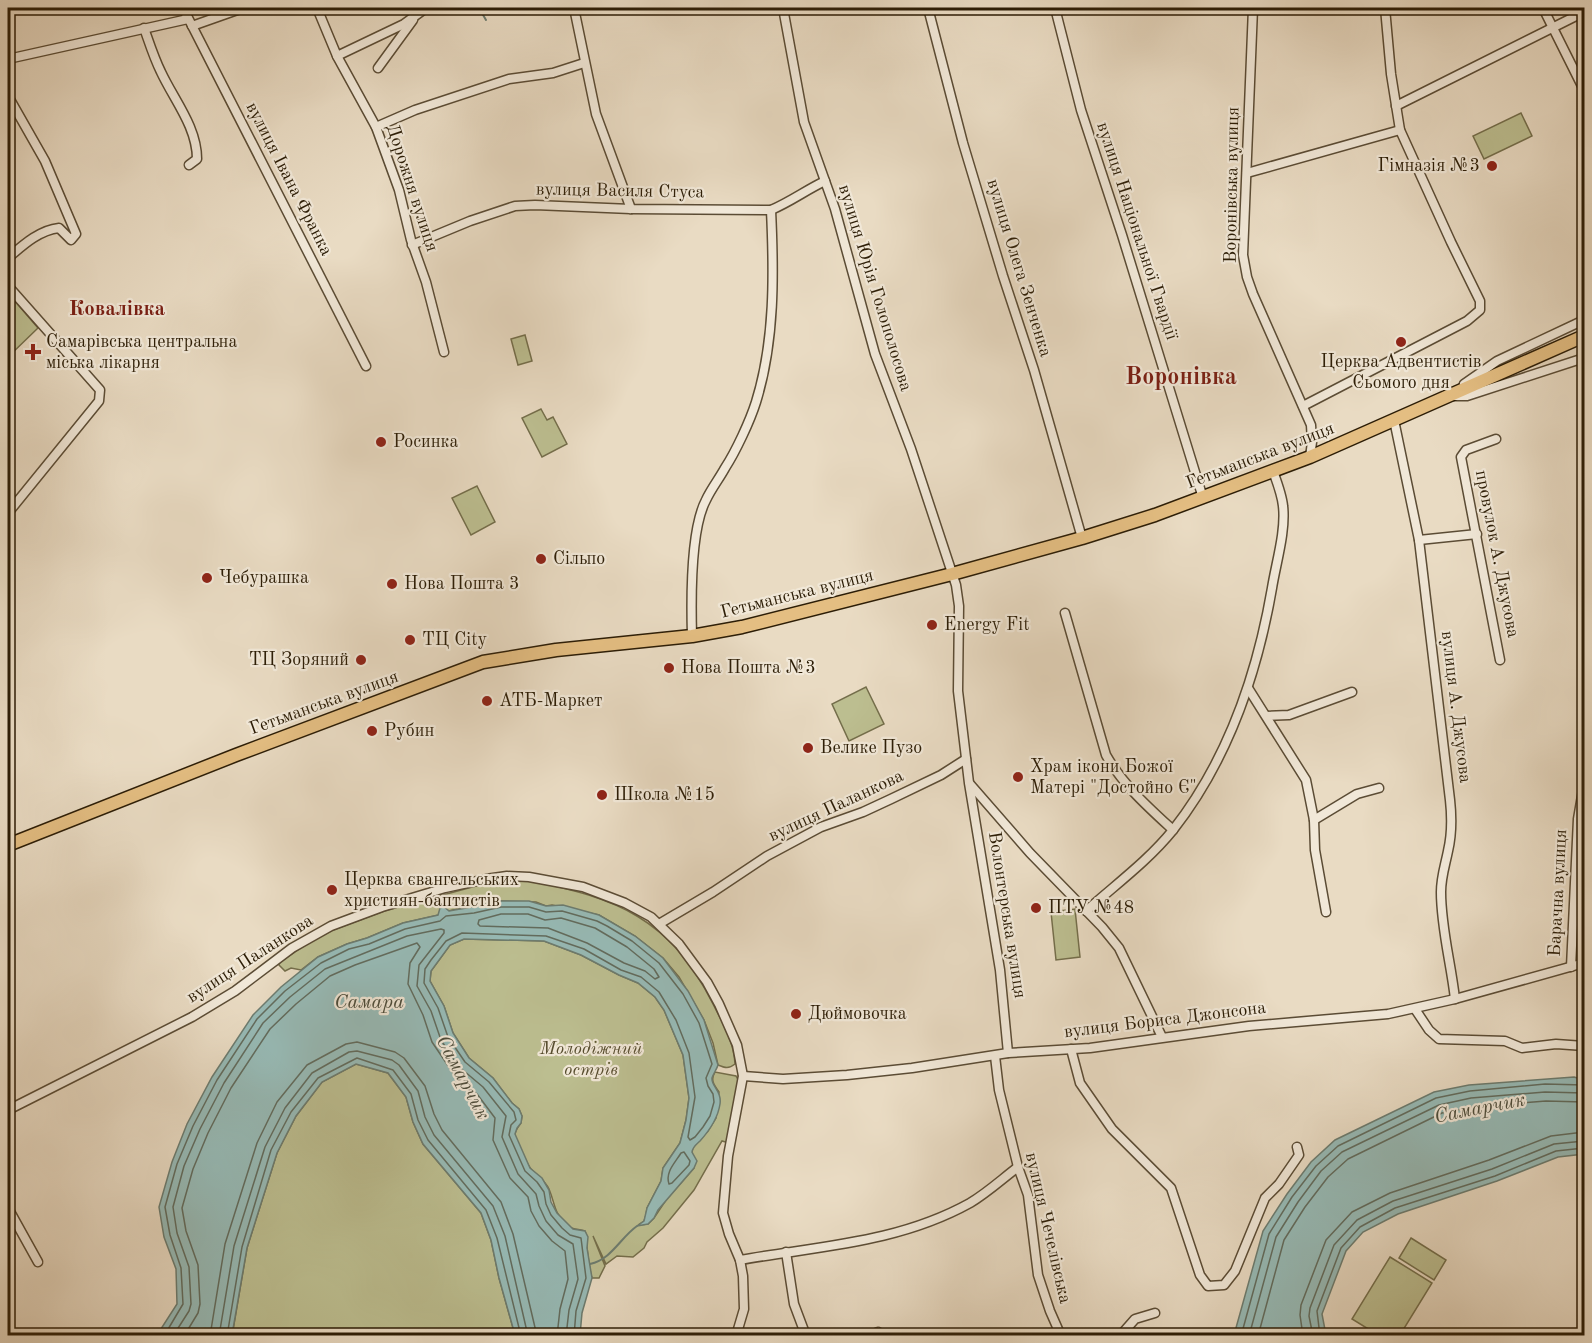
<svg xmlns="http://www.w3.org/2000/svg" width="1592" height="1343" font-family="'Old Standard TT',serif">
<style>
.green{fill:#bcbe90;stroke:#746e4b;stroke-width:1.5}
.water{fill:#97bbb7;stroke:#6c7c70;stroke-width:1.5}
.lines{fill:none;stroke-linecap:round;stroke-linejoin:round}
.shore{stroke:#626c5e;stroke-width:1.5}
.stream{stroke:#6c7c70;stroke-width:2}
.minor-casing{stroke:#5b4c35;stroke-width:11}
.highway-casing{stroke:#2c1d06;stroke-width:15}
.minor{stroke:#f1e8d8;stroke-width:8}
.highway{stroke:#e4be82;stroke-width:12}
.poi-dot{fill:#8f2418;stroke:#f1e8d8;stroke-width:2}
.labels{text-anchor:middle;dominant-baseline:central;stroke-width:4.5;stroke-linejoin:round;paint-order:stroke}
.poi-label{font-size:18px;fill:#2c1d06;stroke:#f1e8d8;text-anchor:start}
.street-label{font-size:18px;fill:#2c1d06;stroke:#f1e8d8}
.park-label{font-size:18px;font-style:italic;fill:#574d2f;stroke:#f1e8d8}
.water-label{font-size:20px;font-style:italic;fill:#4c4c3b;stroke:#f1e8d8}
.quarter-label{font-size:21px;font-weight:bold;fill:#7a1f14;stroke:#f1e8d8}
.district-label{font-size:24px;font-weight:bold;fill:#7a1f14;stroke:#f1e8d8}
</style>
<rect width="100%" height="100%" fill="#e9dbc3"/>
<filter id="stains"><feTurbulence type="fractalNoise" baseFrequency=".00333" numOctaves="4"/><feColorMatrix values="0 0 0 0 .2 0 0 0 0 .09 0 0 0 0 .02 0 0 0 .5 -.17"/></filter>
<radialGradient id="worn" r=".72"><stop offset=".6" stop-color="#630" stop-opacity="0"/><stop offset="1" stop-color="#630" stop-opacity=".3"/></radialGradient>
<!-- green -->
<g class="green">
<path d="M 1521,113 L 1532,136 L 1484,159 L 1473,136 Z"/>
<path d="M 8,293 L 38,328 L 8,357 Z"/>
<path d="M 525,335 L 532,361 L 518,365 L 511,339 Z"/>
<path d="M 541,409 L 547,420 L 553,417 L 567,444 L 542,457 L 522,418 Z"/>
<path d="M 477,486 L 495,522 L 471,535 L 452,498 Z"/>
<path d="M 866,687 L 884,724 L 849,741 L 832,704 Z"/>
<path d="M 528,880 C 618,899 669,917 713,1004 C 723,1023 734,1042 735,1064 C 729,1069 725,1068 718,1065 L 713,1043 L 704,1020 L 679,977 L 663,958 L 635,936 L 599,915 L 552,905 L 546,906 L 536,902 L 500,901 L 473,908 L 467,906 L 449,911 L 443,907 L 439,915 L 403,923 L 367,938 L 347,944 L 318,957 L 301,970 L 291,968 L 285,971 L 279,965 L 280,962 L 313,940 L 333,930 L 384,911 L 487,883 Z"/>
<path d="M 1075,909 L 1080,957 L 1056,960 L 1051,912 Z"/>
<path d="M 464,939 L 544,941 L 581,955 L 619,975 L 638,983 L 655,997 L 664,1010 L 683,1055 L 689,1098 L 686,1120 L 680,1143 L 663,1168 L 661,1181 L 647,1208 L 646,1215 L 644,1221 L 638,1225 L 648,1224 L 654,1218 L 666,1200 L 694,1168 L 692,1152 L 693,1147 L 708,1131 L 716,1118 L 719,1092 C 714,1085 710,1080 715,1072 L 736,1076 L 739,1081 L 730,1122 L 729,1143 L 722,1141 L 694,1190 L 663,1228 L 647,1242 L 644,1248 L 633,1257 L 617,1256 L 606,1264 L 593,1236 L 605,1266 L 599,1278 L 592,1278 C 589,1268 588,1256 587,1247 C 586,1240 588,1238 585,1231 C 579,1229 573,1230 568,1226 C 553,1212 556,1206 549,1189 C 545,1180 537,1176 531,1169 C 527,1164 515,1141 515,1135 C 515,1130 518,1127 521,1123 L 522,1116 L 519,1109 L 512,1103 L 493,1078 L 469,1058 L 453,1033 L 444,1006 L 430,981 L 431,971 L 450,945 Z"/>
<path d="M 356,1064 L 388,1073 L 406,1097 L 413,1122 L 423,1144 L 481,1213 L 491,1240 L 499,1278 L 515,1335 L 232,1336 L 247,1248 L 277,1153 L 296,1116 L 322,1082 Z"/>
<path d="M 1411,1238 L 1446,1260 L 1434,1280 L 1399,1258 Z"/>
<path d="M 1390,1257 L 1432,1283 L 1400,1335 L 1378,1335 L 1352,1319 Z"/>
</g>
<!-- water -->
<g class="water">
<path d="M 500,901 L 529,901 L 546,906 L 563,905 L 599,915 L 635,936 L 663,958 L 688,991 L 704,1020 L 718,1065 C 717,1069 713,1074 712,1078 C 711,1086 722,1091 720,1104 C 718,1118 709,1131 700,1141 C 696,1145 693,1146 692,1152 L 697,1161 L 694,1168 L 658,1210 L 654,1218 L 648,1224 L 637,1226 L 644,1221 L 647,1208 L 661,1181 L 663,1168 L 680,1143 L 686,1120 L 689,1098 L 683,1055 L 664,1010 L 655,997 L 638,983 L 619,975 L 581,955 L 544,941 L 464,939 L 450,945 L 431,971 L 430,981 L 444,1006 L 453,1033 L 469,1058 L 493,1078 L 512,1103 L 519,1109 L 522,1116 L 521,1123 L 517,1128 L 515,1134 L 530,1168 L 542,1178 L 549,1190 L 551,1202 L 557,1213 L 573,1229 L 585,1231 L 588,1237 L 587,1248 L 592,1278 L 582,1313 L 580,1335 L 515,1335 L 499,1278 L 491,1240 L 481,1213 L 423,1144 L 413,1122 L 406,1097 L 388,1073 L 356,1064 L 322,1082 L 296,1116 L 277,1153 L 247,1248 L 232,1335 L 157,1335 L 177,1304 L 176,1269 L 164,1237 L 159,1207 L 172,1162 L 187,1124 L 212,1077 L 253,1015 L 281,987 L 318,957 L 347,944 L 367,938 L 403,923 L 438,915 L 440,908 L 443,906 L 449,911 C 466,908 483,905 500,901 Z"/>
<path d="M 1574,1077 L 1584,1080 L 1584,1154 L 1558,1157 L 1497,1181 L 1398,1214 L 1363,1232 L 1346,1251 L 1322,1314 L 1326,1335 L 1234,1335 L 1263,1231 L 1287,1194 L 1311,1162 L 1335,1140 L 1434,1092 L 1469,1085 Z"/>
</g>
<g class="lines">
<!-- shore -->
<g class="shore">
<path d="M 501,914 L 528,914 L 545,920 L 561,918 L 595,928 L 627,947 L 654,969 L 659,977 L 655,979 L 645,971 L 624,963 L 587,943 L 548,928 L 480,926 L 478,924 L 479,920 Z"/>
<path d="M 684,1152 L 690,1161 L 689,1165 L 672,1183 L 669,1184 C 665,1172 675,1163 681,1153 Z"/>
<path d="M 164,1336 L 183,1304 L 181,1268 L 170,1235 L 165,1207 L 177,1164 L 193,1126 L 217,1080 L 257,1019 L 285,991 L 321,963 L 349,949 L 369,944 L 405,929 L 440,921 L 446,916 L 474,913 L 501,907 L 529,907 L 546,912 L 562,911 L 597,921 L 607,926 L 632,941 L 659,963 L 683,994 L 699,1023 L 712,1064 L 706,1078 L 708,1086 L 713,1094 L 714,1102 L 710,1116 L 703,1127 L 695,1137 L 690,1140 L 688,1137 L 695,1097 L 689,1053 L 676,1020 L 659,992 L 641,977 L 621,970 L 584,949 L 546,936 L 462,933 L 446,941 L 431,960 L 425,969 L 424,983 L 438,1008 L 448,1037 L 465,1062 L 489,1082 L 514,1112 L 516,1120 L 511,1125 L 509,1135 L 525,1171 L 537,1182 L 544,1192 L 546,1204 L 551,1215 L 562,1228 L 570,1235 L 581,1238 L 586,1278 L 576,1311 L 574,1336"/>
<path d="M 173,1336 L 189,1311 L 191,1304 L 189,1267 L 177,1233 L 173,1207 L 184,1166 L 200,1129 L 224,1083 L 263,1023 L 290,997 L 325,969 L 407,936 L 441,929 L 444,930 L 444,933 L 419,965 L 417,986 L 431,1011 L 441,1040 L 458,1066 L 483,1087 L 506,1116 L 502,1137 L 518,1174 L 536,1194 L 539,1206 L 546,1221 L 558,1235 L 573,1244 L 578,1279 L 569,1310 L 566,1336"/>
<path d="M 184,1336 L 198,1313 L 200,1304 L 198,1265 L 186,1231 L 182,1208 L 193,1169 L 208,1133 L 231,1088 L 270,1029 L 296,1004 L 330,976 L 355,965 L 417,943 L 420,947 L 410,963 L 408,984 L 423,1015 L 432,1042 L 453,1073 L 477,1094 L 495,1118 L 493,1140 L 510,1178 L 528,1197 L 531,1211 L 539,1226 L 552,1241 L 565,1251 L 568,1279 L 560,1309 L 557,1336"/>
<path d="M 210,1336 L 225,1244 L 257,1143 L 277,1102 L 307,1065 L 346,1044 L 357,1042 L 395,1052 L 404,1058 L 425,1086 L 434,1114 L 442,1130 L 501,1202 L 513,1234 L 537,1336"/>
<path d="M 219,1336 L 234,1246 L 265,1147 L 285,1108 L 312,1073 L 349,1052 L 357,1051 L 392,1060 L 399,1065 L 418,1091 L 425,1117 L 434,1135 L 493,1206 L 505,1236 L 528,1336"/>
<path d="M 227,1336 L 242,1247 L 271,1150 L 291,1112 L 318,1078 L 357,1058 L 393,1070 L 411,1094 L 418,1120 L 428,1140 L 486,1210 L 497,1238 L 521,1336"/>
<path d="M 1241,1336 L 1269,1234 L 1292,1197 L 1316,1166 L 1338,1146 L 1436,1098 L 1470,1091 L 1545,1084 L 1584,1085"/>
<path d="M 1249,1336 L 1276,1237 L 1298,1202 L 1321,1171 L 1342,1152 L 1439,1105 L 1471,1098 L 1545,1092 L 1584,1093"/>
<path d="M 1258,1336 L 1284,1240 L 1305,1207 L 1328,1177 L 1348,1159 L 1442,1113 L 1473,1107 L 1546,1101 L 1584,1102"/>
<path d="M 1303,1336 L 1300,1315 L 1301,1305 L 1326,1240 L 1352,1212 L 1390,1193 L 1489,1160 L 1551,1136 L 1584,1132"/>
<path d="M 1313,1336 L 1309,1316 L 1310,1308 L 1334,1245 L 1357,1220 L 1393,1201 L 1492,1169 L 1554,1144 L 1584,1141"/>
<path d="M 1320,1336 L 1317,1311 L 1341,1248 L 1360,1227 L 1395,1208 L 1495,1176 L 1556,1151 L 1584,1148"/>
</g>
<!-- stream -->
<g class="stream">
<path d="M 479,8 L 486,20"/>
<path d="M 590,1264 C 612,1259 620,1238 637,1226"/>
</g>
<!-- minor casing -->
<g class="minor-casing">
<g id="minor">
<path d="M 183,8 L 366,366"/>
<path d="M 317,8 L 337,56 L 376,127 L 399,190 L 411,240 L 426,282 L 444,352"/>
<path d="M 574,8 L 596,114 L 631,209"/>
<path d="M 783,8 L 804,122 L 835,209 L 875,354 L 911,449 L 956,585 L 959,606 L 958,691 L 969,783 L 1000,970 L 1008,1053"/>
<path d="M 928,8 L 963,143 L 1003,276 L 1034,370 L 1082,538"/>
<path d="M 1055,8 L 1081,110 L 1122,235 L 1203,498"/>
<path d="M 1253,8 L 1243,255 L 1247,277 L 1253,294 L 1311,425 L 1312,442 L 1310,457"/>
<path d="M 1543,8 L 1584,90"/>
<path d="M 192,26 L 243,8"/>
<path d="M 144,28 C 149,42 154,58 161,72 C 174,100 197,127 197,159 L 189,165"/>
<path d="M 337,56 L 404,24 L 426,8"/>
<path d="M 8,59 L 188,19"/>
<path d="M 378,68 L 413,20"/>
<path d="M 8,96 L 45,161 L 76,234 L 71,240 L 59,228 C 39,230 22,246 8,258"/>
<path d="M 1396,106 L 1584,12"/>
<path d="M 376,127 L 415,110 L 509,79 L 553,73 L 584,63"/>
<path d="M 1247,173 L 1400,130"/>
<path d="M 412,245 L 470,221 L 515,206 L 535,205 L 631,209 L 771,210 C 790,202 806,190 825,181"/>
<path d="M 8,286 L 100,390 L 99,401 L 8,513"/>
<path d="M 1464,384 L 1497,361 L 1584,320"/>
<path d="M 1453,396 L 1467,396 L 1584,358"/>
<path d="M 1303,406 L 1467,321 L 1480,310 L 1480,301 L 1451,242 L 1400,130 L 1391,74 L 1385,8"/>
<path d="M 1394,420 L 1419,540 L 1450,800 C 1452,818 1452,834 1448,851 C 1445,866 1441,877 1441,892 C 1441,928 1451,963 1455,999"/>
<path d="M 1496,439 L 1466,450 L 1461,457 L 1500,660"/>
<path d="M 1419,540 L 1477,534"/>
<path d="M 1065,613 L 1106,755 C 1123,785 1148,807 1173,830"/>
<path d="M 692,636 C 691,600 690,530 706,500 C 711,489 719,479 725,468 C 736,451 750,421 756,402 C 775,341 774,273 771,210"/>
<path d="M 1248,688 L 1306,780 L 1314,820 L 1315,850 L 1326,912"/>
<path d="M 1267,716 L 1289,715 L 1352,692"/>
<path d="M 970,784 L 1030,853 L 1102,927 L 1119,948 L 1162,1037"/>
<path d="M 1314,820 L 1357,794 L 1379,788"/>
<path d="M 1086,911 C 1115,885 1148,861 1173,830 C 1228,760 1257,675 1272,588 C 1276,563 1286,531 1283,506 C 1282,495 1277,482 1273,471"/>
<path d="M 659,924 L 713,892 L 767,856 L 821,827 L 863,812 L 891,799 L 941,775 L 966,759"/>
<path d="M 1571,967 L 1578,819 L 1584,784"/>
<path d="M 1415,1009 L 1429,1030 L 1439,1039 L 1505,1041 L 1522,1048 L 1556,1044 L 1584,1046"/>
<path d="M 1071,1049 L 1080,1083 L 1112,1129 L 1171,1188 L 1200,1275 L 1208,1286 L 1224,1285 L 1235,1271 L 1265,1198 L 1279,1184 L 1299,1155 L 1297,1147"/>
<path d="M 995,1056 L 999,1090 L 1018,1167 L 1028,1195 L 1038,1275 L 1050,1311 L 1061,1336"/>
<path d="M 743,1076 L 783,1079 L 847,1075 L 912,1068 L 1008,1053 L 1090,1048 L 1249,1026 L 1388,1014 L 1455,999 L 1584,963"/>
<path d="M 8,1110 L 192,1017 L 235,991 L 292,948 L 331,926 L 382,907 L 445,888 L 486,879 L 507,876 L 529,877 L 583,887 L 625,903 L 651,917 L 679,944 L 707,982 L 719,1004 L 737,1045 L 743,1076 L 728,1156 L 723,1213 L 729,1234 L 740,1260 L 743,1276 L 744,1309 L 736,1336"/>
<path d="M 8,1208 L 38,1262"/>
<path d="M 786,1252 L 794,1304 L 806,1336"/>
<path d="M 740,1260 C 819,1246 898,1243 970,1203 C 987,1193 1002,1179 1018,1167"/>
<path d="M 869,1336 L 878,1332 L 880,1336"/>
<path d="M 1120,1336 L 1135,1319 L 1155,1313"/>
</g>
</g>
<!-- highway casing -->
<g class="highway-casing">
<path id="highway" d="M 8,845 L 236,755 L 483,662 L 556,650 L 692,636 L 742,627 L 952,574 L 1082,538 L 1155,515 L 1310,457 L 1584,336"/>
</g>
<!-- minor -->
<use href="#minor" class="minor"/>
<!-- highway -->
<use href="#highway" class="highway"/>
</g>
<!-- markers -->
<g class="poi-dot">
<circle cx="1492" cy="166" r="6"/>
<circle cx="1401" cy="342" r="6"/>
<path d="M30 343h6v6h6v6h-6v6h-6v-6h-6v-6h6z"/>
<circle cx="381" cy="442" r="6"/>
<circle cx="541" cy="559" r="6"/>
<circle cx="207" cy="578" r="6"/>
<circle cx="392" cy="584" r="6"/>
<circle cx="932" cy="625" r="6"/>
<circle cx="410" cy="640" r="6"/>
<circle cx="361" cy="660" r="6"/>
<circle cx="669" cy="668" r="6"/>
<circle cx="487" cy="701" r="6"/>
<circle cx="372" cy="731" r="6"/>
<circle cx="808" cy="748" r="6"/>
<circle cx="1018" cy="777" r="6"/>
<circle cx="602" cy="795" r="6"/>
<circle cx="332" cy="890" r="6"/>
<circle cx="1036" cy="908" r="6"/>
<circle cx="796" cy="1014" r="6"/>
</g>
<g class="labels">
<!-- poi labels -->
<g class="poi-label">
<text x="1480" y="166" text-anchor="end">Гімназія №3</text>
<text x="46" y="342">Самарівська центральна<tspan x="46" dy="21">міська лікарня</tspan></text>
<text x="1401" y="362" text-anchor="middle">Церква Адвентистів<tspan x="1401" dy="21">Сьомого дня</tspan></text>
<text x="393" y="442">Росинка</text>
<text x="553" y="559">Сільпо</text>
<text x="219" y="578">Чебурашка</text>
<text x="404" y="584">Нова Пошта 3</text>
<text x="944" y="625">Energy Fit</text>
<text x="422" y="640">ТЦ City</text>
<text x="349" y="660" text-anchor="end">ТЦ Зоряний</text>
<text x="681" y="668">Нова Пошта №3</text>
<text x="499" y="701">АТБ-Маркет</text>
<text x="384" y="731">Рубин</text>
<text x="820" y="748">Велике Пузо</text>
<text x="1030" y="767">Храм ікони Божої<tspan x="1030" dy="21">Матері "Достойно Є"</tspan></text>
<text x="614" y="795">Школа №15</text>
<text x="344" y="880">Церква євангельських<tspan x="344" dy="21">християн-баптистів</tspan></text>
<text x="1048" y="908">ПТУ №48</text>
<text x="808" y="1014">Дюймовочка</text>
</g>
<!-- street labels -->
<g class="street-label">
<text transform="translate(289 179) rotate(63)">вулиця Івана Франка</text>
<text transform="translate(1232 185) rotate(-89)">Воронівська вулиця</text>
<text transform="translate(412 188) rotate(72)">Дорожня вулиця</text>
<text transform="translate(620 191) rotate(1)">вулиця Василя Стуса</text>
<text transform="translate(1137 231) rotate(72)">вулиця Національної Гвардії</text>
<text transform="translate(1019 268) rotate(73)">вулиця Олега Зенченка</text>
<text transform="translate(875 288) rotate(73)">вулиця Юрія Голополосова</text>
<text transform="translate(1260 456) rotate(-21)">Гетьманська вулиця</text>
<text transform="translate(1497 554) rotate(79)">провулок А. Джусова</text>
<text transform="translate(797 594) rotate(-14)">Гетьманська вулиця</text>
<text transform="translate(324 703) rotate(-20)">Гетьманська вулиця</text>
<text transform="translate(1456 707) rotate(83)">вулиця А. Джусова</text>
<text transform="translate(836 806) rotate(-25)">вулиця Паланкова</text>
<text transform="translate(1558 893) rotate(-87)">Барачна вулиця</text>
<text transform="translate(1007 915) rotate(81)">Волонтерська вулиця</text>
<text transform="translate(250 959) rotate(-33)">вулиця Паланкова</text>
<text transform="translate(1165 1020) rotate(-7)">вулиця Бориса Джонсона</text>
<text transform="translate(1048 1228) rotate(77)">вулиця Чечелівська</text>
</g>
<!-- park labels -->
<g class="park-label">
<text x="591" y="1049">Молодіжний<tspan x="591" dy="21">острів</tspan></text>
</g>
<!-- water labels -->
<g class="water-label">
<text x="369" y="1003">Самара</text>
<text transform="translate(462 1078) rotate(62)">Самарчик</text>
<text transform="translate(1480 1109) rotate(-11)">Самарчик</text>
</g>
<!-- quarter labels -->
<g class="quarter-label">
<text x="117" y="309">Ковалівка</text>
</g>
<!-- district labels -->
<g class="district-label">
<text x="1181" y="378">Воронівка</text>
</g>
</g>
<!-- margin -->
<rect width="1592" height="1343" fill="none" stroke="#e9dbc3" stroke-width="30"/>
<rect x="9" y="9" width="1574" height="1325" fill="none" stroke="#2c1d06" stroke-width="3"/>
<rect x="15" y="15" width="1562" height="1313" fill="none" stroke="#2c1d06" stroke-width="1.5"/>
<rect width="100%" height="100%" filter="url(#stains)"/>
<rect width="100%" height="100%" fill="url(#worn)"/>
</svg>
